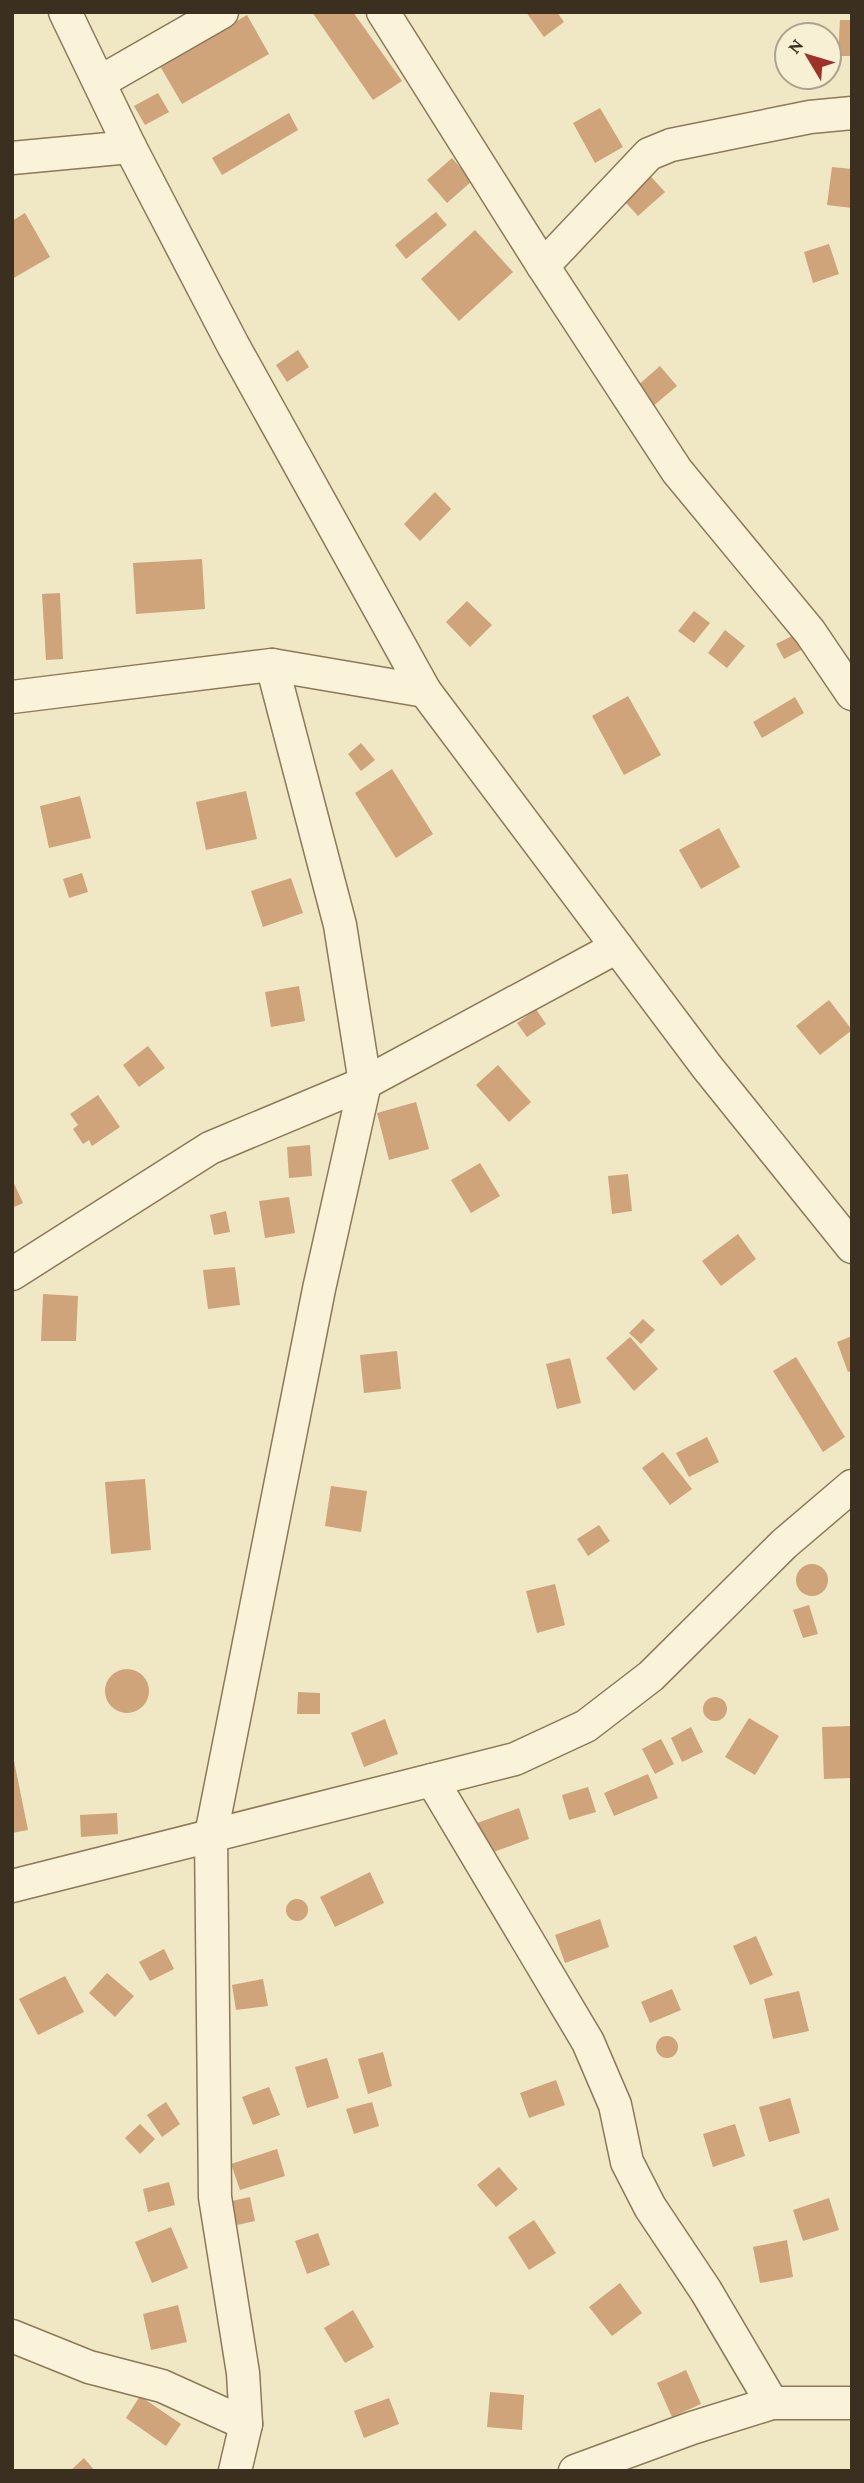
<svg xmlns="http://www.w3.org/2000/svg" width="864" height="2483" font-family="'Crimson Pro',serif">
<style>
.building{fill:#cfa47a}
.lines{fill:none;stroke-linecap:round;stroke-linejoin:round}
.street-casing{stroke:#8b795a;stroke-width:35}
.street{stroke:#faf3d9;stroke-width:32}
</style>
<rect width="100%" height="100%" fill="#f0e7c5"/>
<!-- building -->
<g class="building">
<path d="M 312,12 L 353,12 L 402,81 L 373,100 Z"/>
<path d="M 526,12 L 557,12 L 564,22 L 544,37 Z"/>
<path d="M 247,15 L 269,54 L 182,104 L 160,66 Z"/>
<path d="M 840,20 L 852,20 L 852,56 L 838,56 Z"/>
<path d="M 158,93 L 169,112 L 145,125 L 134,106 Z"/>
<path d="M 600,108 L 623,147 L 595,163 L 573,123 Z"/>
<path d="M 289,113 L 298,130 L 222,175 L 212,158 Z"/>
<path d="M 452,158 L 472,181 L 447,203 L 427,180 Z"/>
<path d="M 832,167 L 852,169 L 852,208 L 827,205 Z"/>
<path d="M 644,169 L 665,192 L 638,216 L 618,194 Z"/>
<path d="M 436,212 L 447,225 L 406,259 L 395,245 Z"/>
<path d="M 25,213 L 50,257 L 12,279 L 12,221 Z"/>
<path d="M 475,230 L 513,272 L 459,321 L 421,279 Z"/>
<path d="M 829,244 L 839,274 L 813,283 L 804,252 Z"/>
<path d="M 298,350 L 309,367 L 287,382 L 276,365 Z"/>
<path d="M 660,366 L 677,386 L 652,407 L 636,387 Z"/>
<path d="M 435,492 L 451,509 L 420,541 L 404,524 Z"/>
<path d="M 202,559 L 205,609 L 136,614 L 133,563 Z"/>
<path d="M 60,593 L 63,659 L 46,660 L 42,594 Z"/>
<path d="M 467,601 L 492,625 L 470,647 L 446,622 Z"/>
<path d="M 694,611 L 710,623 L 694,643 L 678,631 Z"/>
<path d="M 725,630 L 745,646 L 727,668 L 708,653 Z"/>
<path d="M 794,635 L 801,650 L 784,659 L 776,644 Z"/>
<path d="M 628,696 L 661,755 L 624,775 L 592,716 Z"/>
<path d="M 795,697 L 804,713 L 762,738 L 753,722 Z"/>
<path d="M 361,743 L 375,760 L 361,771 L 348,754 Z"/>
<path d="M 392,769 L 433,834 L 396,858 L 355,793 Z"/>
<path d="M 246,791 L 257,839 L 206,850 L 196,802 Z"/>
<path d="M 80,796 L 91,838 L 49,848 L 40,806 Z"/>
<path d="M 719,828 L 740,867 L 701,889 L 679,850 Z"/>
<path d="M 82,873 L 88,892 L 69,898 L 63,879 Z"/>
<path d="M 291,878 L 303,913 L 263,927 L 251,891 Z"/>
<path d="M 299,986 L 305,1021 L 271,1027 L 265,992 Z"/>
<path d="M 829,1000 L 852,1030 L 820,1055 L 796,1026 Z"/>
<path d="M 536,1009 L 546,1024 L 527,1037 L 517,1023 Z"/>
<path d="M 148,1046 L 165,1068 L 139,1087 L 123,1065 Z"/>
<path d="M 498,1065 L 531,1102 L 509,1122 L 476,1085 Z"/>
<path d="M 98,1095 L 120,1127 L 92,1146 L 89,1140 L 83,1144 L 73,1129 L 78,1125 L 70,1114 Z"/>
<path d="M 416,1102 L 429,1149 L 389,1160 L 377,1113 Z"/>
<path d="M 310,1145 L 312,1176 L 289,1178 L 287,1147 Z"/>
<path d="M 480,1163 L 500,1196 L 471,1213 L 451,1180 Z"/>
<path d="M 628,1174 L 632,1211 L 612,1214 L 608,1176 Z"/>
<path d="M 12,1179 L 23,1203 L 12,1208 Z"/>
<path d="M 289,1197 L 295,1233 L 265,1238 L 259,1201 Z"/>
<path d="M 226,1211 L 230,1232 L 214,1235 L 210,1215 Z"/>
<path d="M 738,1234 L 756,1259 L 721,1286 L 702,1261 Z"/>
<path d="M 235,1267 L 240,1305 L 208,1309 L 203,1270 Z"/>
<path d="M 43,1294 L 78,1296 L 76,1341 L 41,1341 Z"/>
<path d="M 643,1319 L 655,1330 L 641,1344 L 629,1333 Z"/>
<path d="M 852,1336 L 852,1371 L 848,1372 L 837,1342 Z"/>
<path d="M 630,1337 L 658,1369 L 634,1391 L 606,1358 Z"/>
<path d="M 397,1351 L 401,1389 L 364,1393 L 360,1355 Z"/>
<path d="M 796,1357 L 845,1437 L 823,1452 L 773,1371 Z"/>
<path d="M 570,1358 L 581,1403 L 557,1409 L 546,1364 Z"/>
<path d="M 707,1437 L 719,1462 L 689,1477 L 676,1453 Z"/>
<path d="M 663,1452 L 692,1489 L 670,1505 L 642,1468 Z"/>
<path d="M 145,1479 L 151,1550 L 111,1554 L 105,1482 Z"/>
<path d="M 331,1486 L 367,1491 L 361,1532 L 325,1526 Z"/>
<path d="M 599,1525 L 610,1541 L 588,1556 L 577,1539 Z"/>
<circle cx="812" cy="1580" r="16"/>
<path d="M 555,1584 L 565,1625 L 537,1633 L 526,1591 Z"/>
<path d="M 809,1605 L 818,1634 L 803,1638 L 793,1610 Z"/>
<circle cx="127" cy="1691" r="22"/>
<path d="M 298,1692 L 320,1693 L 320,1714 L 297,1714 Z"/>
<circle cx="715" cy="1709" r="12"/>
<path d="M 749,1718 L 779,1736 L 755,1775 L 725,1757 Z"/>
<path d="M 385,1719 L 398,1754 L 364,1767 L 351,1733 Z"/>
<path d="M 852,1726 L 852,1778 L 824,1779 L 822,1727 Z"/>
<path d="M 691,1727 L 703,1752 L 682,1762 L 671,1738 Z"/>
<path d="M 661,1739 L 674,1764 L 655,1774 L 642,1749 Z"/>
<path d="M 12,1751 L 28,1830 L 12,1833 Z"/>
<path d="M 648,1774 L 658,1798 L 614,1816 L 604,1793 Z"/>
<path d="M 588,1787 L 596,1812 L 569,1820 L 562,1795 Z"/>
<path d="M 519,1808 L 529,1839 L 488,1854 L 477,1823 Z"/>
<path d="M 117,1813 L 118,1834 L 81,1837 L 80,1815 Z"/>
<path d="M 370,1872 L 384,1903 L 335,1927 L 320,1897 Z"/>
<circle cx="297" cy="1910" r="11"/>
<path d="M 600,1919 L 609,1947 L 565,1963 L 555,1935 Z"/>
<path d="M 756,1936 L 773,1975 L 750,1985 L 733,1946 Z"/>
<path d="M 164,1949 L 174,1969 L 150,1981 L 139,1962 Z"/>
<path d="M 107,1973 L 134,1996 L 115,2017 L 89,1993 Z"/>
<path d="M 65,1976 L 84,2012 L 38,2035 L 19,1999 Z"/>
<path d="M 263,1979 L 268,2006 L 236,2010 L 232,1985 Z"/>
<path d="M 672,1989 L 681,2010 L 650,2023 L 641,2002 Z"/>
<path d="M 799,1991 L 809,2031 L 773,2039 L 764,1999 Z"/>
<circle cx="667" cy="2047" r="11"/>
<path d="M 383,2052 L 392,2086 L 368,2094 L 358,2059 Z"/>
<path d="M 327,2058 L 339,2098 L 307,2108 L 295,2067 Z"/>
<path d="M 556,2080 L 565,2105 L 529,2118 L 520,2093 Z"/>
<path d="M 269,2087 L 280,2115 L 253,2125 L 242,2097 Z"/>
<path d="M 790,2098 L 800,2133 L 769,2142 L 759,2107 Z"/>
<path d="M 166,2102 L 180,2124 L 162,2137 L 147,2115 Z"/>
<path d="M 372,2102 L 379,2126 L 354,2134 L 346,2109 Z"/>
<path d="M 140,2124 L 155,2139 L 140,2154 L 125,2138 Z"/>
<path d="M 735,2124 L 745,2156 L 713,2167 L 703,2134 Z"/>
<path d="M 277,2149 L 285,2176 L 240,2190 L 231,2164 Z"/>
<path d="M 499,2167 L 518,2189 L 496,2207 L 477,2185 Z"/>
<path d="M 169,2182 L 175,2205 L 148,2212 L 143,2189 Z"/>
<path d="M 250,2197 L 255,2221 L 228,2227 L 223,2203 Z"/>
<path d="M 829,2198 L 839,2230 L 803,2241 L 793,2210 Z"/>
<path d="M 534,2220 L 556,2253 L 529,2270 L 508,2237 Z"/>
<path d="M 171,2227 L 188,2268 L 152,2283 L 135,2242 Z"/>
<path d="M 318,2233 L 330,2265 L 307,2274 L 295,2241 Z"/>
<path d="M 787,2240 L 793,2277 L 760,2283 L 753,2247 Z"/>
<path d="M 620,2283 L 642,2313 L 612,2336 L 589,2307 Z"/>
<path d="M 178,2305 L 187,2342 L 151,2350 L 143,2314 Z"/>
<path d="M 353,2310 L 374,2347 L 345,2363 L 324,2328 Z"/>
<path d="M 686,2370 L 701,2404 L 672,2417 L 657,2383 Z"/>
<path d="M 490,2392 L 524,2395 L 522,2430 L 487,2427 Z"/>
<path d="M 140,2396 L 181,2424 L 166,2446 L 126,2418 Z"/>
<path d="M 389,2398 L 399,2424 L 364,2438 L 354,2411 Z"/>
<path d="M 84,2458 L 95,2471 L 70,2471 Z"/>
</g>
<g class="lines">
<!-- street casing -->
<g class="street-casing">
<g id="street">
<path d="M 65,12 L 130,147 L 233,345 L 425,691 L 707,1067 L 852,1247"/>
<path d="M 383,12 L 543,266 L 677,471 L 810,632 L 852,694"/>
<path d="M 100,82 L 222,12"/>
<path d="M 12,158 L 130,147"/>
<path d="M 543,266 L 649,154 L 671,145 L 810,117 L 852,113"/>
<path d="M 12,697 L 272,665 L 425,691"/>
<path d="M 12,1274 L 210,1148 L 365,1083 L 617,947"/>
<path d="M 432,1780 L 588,2042 L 615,2105 L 627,2162 L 650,2207 L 706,2291 L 772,2403"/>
<path d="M 12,1886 L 515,1759 L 586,1726 L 651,1676 L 784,1544 L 852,1486"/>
<path d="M 12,2336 L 89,2367 L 162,2386 L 246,2424"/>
<path d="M 235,2471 L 246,2424 L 243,2373 L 215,2197 L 211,1835 L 319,1289 L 365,1083 L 340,925 L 272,665"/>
<path d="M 575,2471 L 692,2428 L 772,2403 L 852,2403"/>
</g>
</g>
<!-- street -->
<use href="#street" class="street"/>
</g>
<!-- border -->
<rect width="864" height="2483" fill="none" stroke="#3b2f1f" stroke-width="28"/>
<!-- north arrow -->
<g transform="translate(808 56) rotate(308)"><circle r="33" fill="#f7f0d5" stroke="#aca38c" stroke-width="2"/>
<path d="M0-5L12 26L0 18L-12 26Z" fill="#9c3228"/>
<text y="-10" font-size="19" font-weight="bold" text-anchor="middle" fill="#3b2f1f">N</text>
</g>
</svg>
